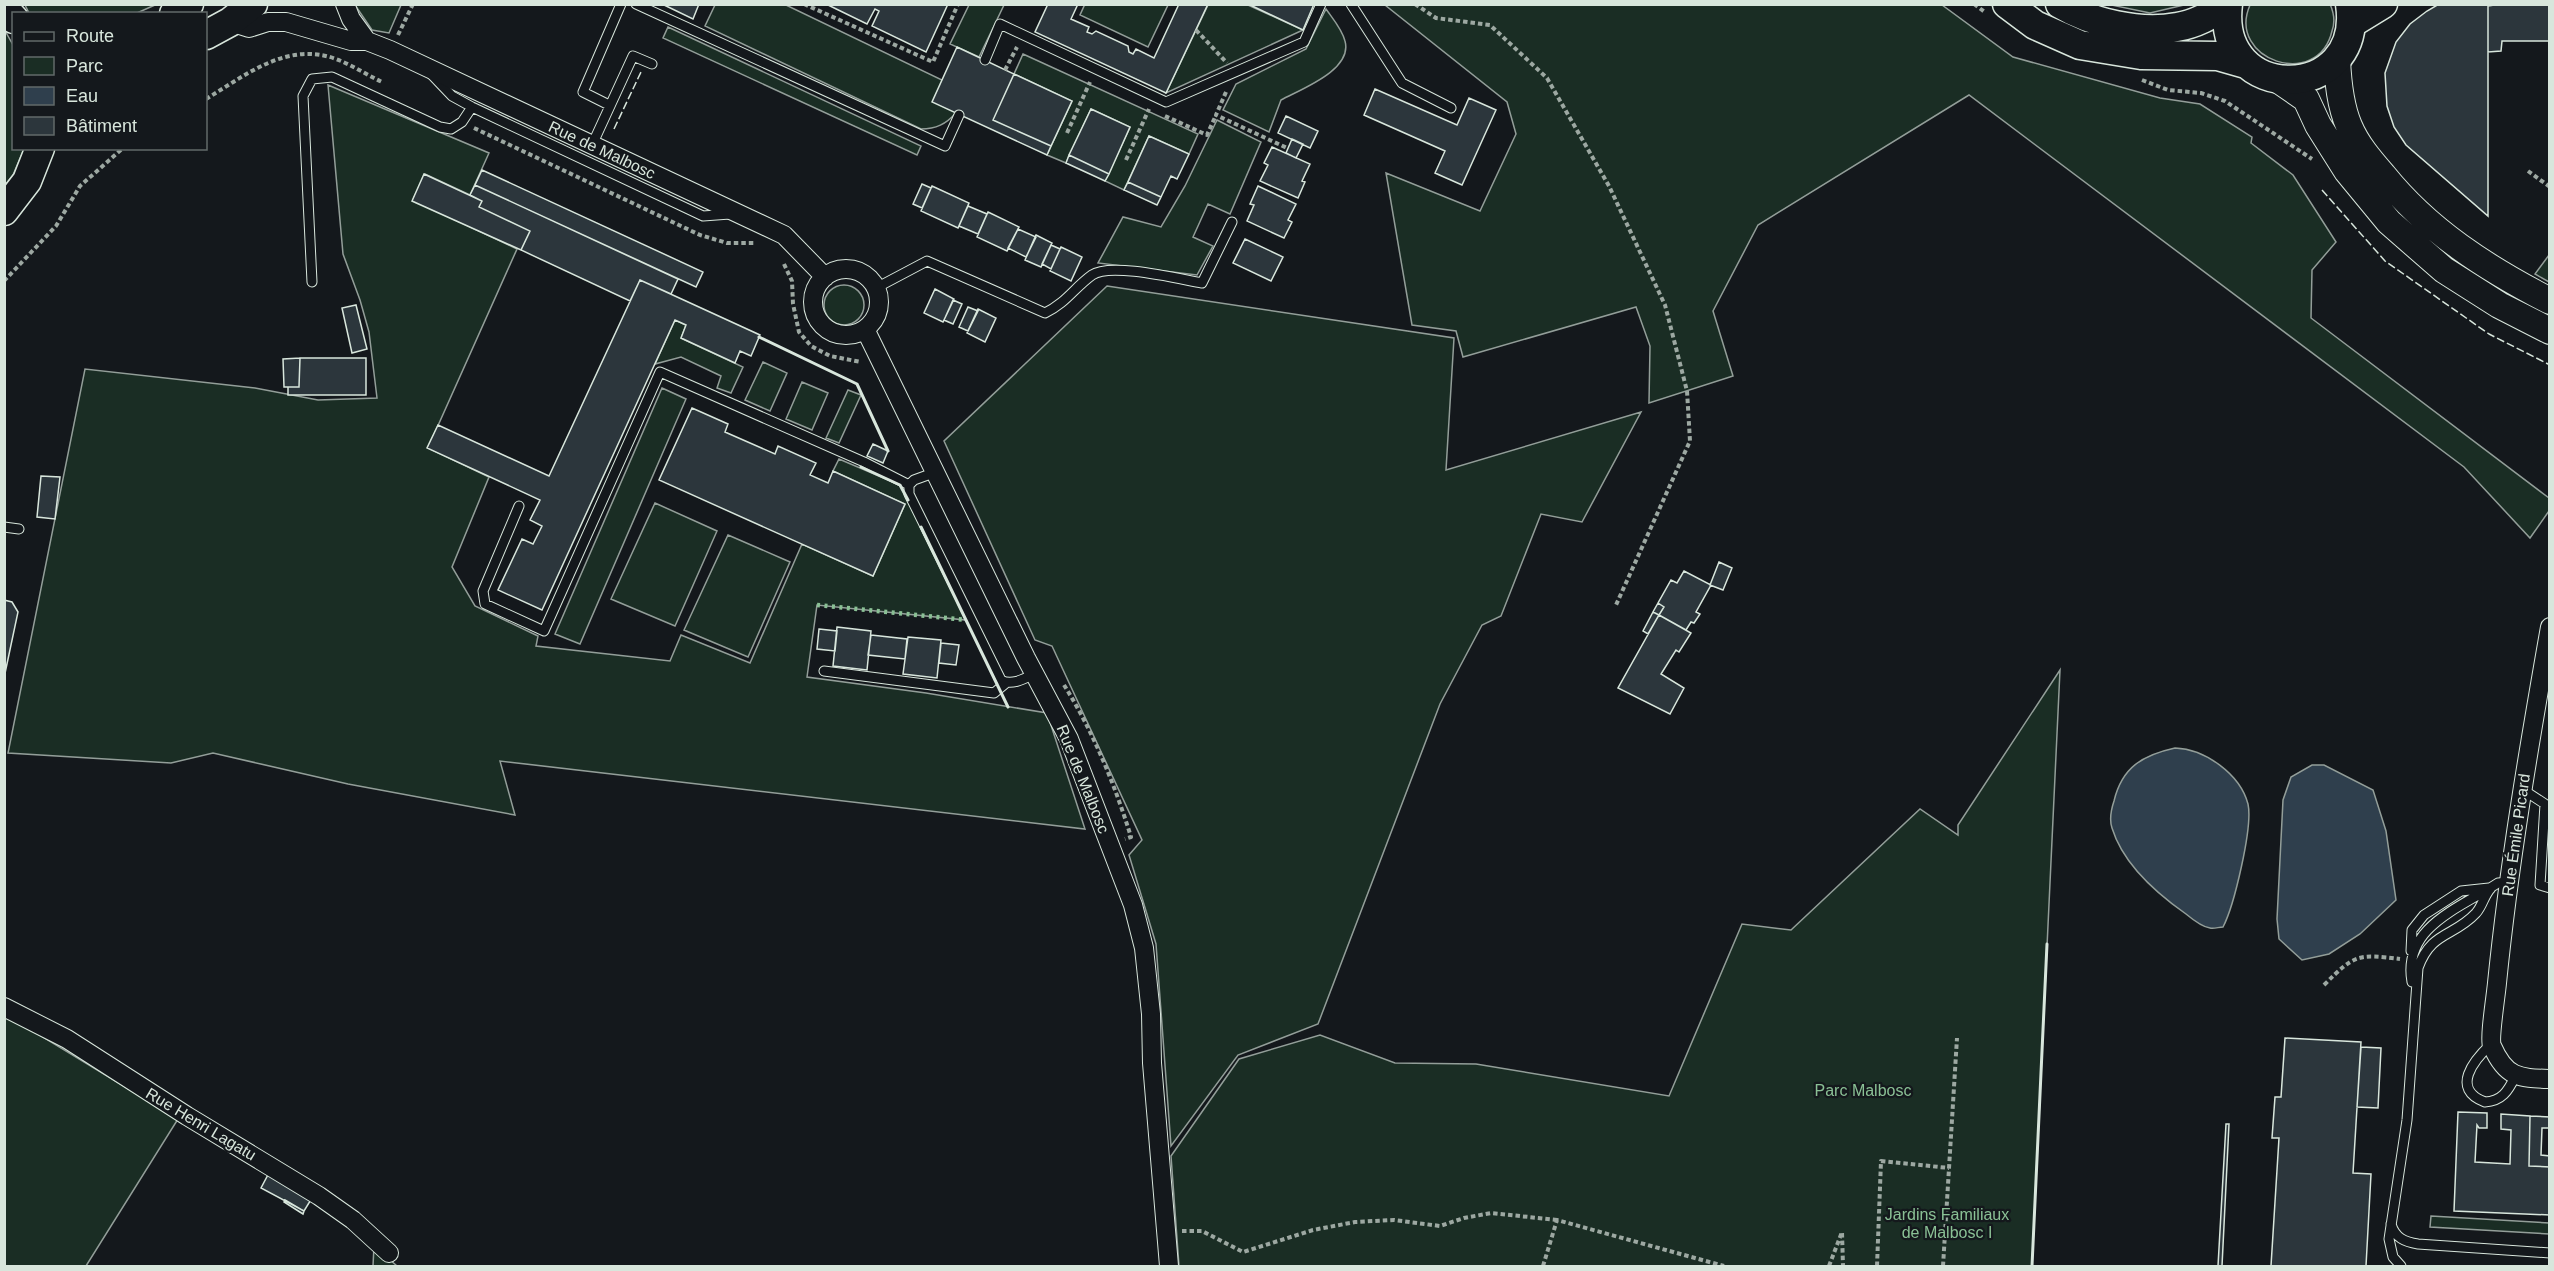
<svg xmlns="http://www.w3.org/2000/svg" width="2554" height="1271" font-family="Arial,sans-serif">
<style>
.green{fill:#1a2d24;stroke:#939e99;stroke-width:1.5}
.water{fill:#2f3f4d;stroke:#939e99;stroke-width:1.5}
.building{fill:#2c363c;stroke:#d8e6dc;stroke-width:1.5}
.lines{fill:none;stroke-linecap:round;stroke-linejoin:round}
.lane-casing{stroke:#d8e6dc;stroke-width:11}
.street-casing{stroke:#d8e6dc;stroke-width:20}
.secondary-casing{stroke:#d8e6dc;stroke-width:28}
.primary-casing{stroke:#d8e6dc;stroke-width:31}
.path{stroke:#9da8a2;stroke-width:4;stroke-dasharray:4.5 3;stroke-linecap:butt}
.lane{stroke:#14181c;stroke-width:9}
.street{stroke:#14181c;stroke-width:18}
.secondary{stroke:#14181c;stroke-width:26}
.primary{stroke:#14181c;stroke-width:28}
.hedge{stroke:#8ac095;stroke-width:4.5;stroke-dasharray:3 4.5;stroke-linecap:butt}
.fence{stroke:#d8e6dc;stroke-width:1.5;stroke-dasharray:8 3;stroke-linecap:butt}
.wall{stroke:#d8e6dc;stroke-width:3}
.labels{text-anchor:middle;dominant-baseline:central;stroke-width:4.5;stroke-linejoin:round;paint-order:stroke}
.street-label{font-size:16px;fill:#d8e6dc;stroke:#14181c}
.park-label{font-size:16px;fill:#8ac095;stroke:#14181c}
</style>
<rect width="100%" height="100%" fill="#14181c"/>
<path class="green" d="M1085,4H1168V5L1148,47L1080,15Z
M2330,4C2334,13 2335,23 2332,31C2318,91 2226,60 2250,5Z
M25,5H155L137,13H29Z
M355,5H401L389,33L372,30Z
M715,5H786L942,80L956,113C946,124 936,129 921,129L705,26Z
M969,5H1004L979,57L950,44Z
M1208,5H1248L1303,30L1166,93Z
M1385,5H1942L2013,57L2160,98L2200,104L2252,137L2251,143L2293,175L2336,242L2312,270L2311,318L2549,498V511L2530,538L2464,467L1969,95L1758,225L1713,311L1733,376L1649,403L1650,346L1636,307L1463,357L1456,331L1412,325L1386,173L1480,211L1516,134L1507,102Z
M2111,5V4L2184,5L2150,13Z
M1326,9C1333,19 1342,29 1345,41C1353,70 1301,89 1281,100L1269,132L1223,110L1236,84L1306,49Z
M668,27L921,146L917,155L663,38Z
M4,29L13,45L14,148L24,149L13,175L5,185Z
M1023,54L1198,134L1189,154L1149,136L1124,190L1105,181L1130,127L1091,109L1066,163L1047,155L1072,101L1014,74Z
M328,85L489,153L470,195L425,174L413,200L517,249L428,448L489,477L452,567L475,606L538,636L536,646L670,661L681,635L750,663L802,544L873,576L905,504L833,471L839,459L900,485L966,620L817,605L807,677L926,693L1047,713L1085,829L500,761L515,815L348,784L213,753L171,763L8,753L85,369L255,388L318,400L377,398L369,332L360,300L343,254Z
M1217,120L1261,142L1230,214L1208,204L1193,237L1213,246L1197,275L1098,263L1123,217L1161,227L1185,186Z
M2549,255V282L2535,274Z
M824 305a20 20 0 1 1 40 0a20 20 0 1 1-40 0Z
M1107,286L1454,338L1446,470L1641,412L1582,522L1541,514L1501,616L1482,625L1440,704L1318,1024L1238,1055L1171,1146L1156,944L1129,855L1142,840L1052,646L1035,640L944,441Z
M675,320L686,325L681,338L743,367L731,393L717,388L721,376L681,357L655,364Z
M763,362L787,373L770,411L745,400Z
M802,382L828,393L812,430L786,419Z
M662,388L686,399L580,644L555,634Z
M848,390L861,395L839,443L826,438Z
M655,503L717,531L675,626L611,599Z
M728,535L790,562L748,657L684,630Z
M2060,670L2032,1266H1179L1171,1156L1239,1059L1320,1035L1395,1063L1476,1064L1669,1096L1742,924L1791,930L1920,809L1958,835V825Z
M5,1014L178,1119L86,1266H5Z
M2431,1216L2549,1223V1234L2430,1227Z
M374,1246L397,1266H373Z"/>
<path class="water" d="M2175,748C2205,749 2240,774 2248,804C2253,827 2234,906 2223,927C2219,927 2214,929 2210,928C2202,927 2192,919 2186,914C2156,893 2123,864 2112,828C2109,819 2111,810 2114,801C2122,767 2143,755 2175,748Z
M2312,765H2324L2373,790L2386,831L2396,900L2360,934L2329,954L2302,960L2279,939L2277,919L2283,800L2291,777Z"/>
<path class="building" d="M662,4H699L693,19Z
M826,4H948L926,52L872,26L879,11L875,9L867,24Z
M826,4H948L926,52L872,26L879,11L875,9L867,24Z
M1048,4H1078L1071,19L1089,27L1087,32L1092,34L1096,31L1128,46L1129,52L1133,54L1136,49L1154,58L1179,4H1208L1166,93L1035,32Z
M1248,4H1314L1303,30Z
M2439,4H2488V216L2406,145L2394,127L2387,106L2385,73L2396,42L2410,24L2427,11Z
M2501,4H2550V41H2502L2501,51L2488,52V6Z
M957,47L1014,74L993,120L1051,146L1047,155L932,102Z
M1014,74L1072,101L1051,146L993,120Z
M1375,89L1457,125L1469,98L1496,110L1462,185L1435,173L1445,151L1364,115Z
M1091,109L1130,127L1109,174L1069,155Z
M1286,116L1318,131L1310,148L1278,133Z
M1149,136L1189,154L1177,179L1171,176L1161,197L1128,182Z
M1292,139L1303,144L1296,158L1286,153Z
M1272,147L1310,164L1302,181L1305,182L1298,198L1260,181L1268,165L1264,163Z
M1069,155L1109,174L1105,181L1066,163Z
M482,170L703,272L696,287L475,185Z
M424,174L482,201L479,207L530,231L521,250L412,201Z
M1128,182L1161,197L1157,205L1124,190Z
M922,184L931,188L922,208L913,204Z
M475,185L678,279L671,294L640,280L630,301L521,250L530,231L479,207L482,201L470,195Z
M932,186L969,203L958,228L921,211Z
M1258,186L1296,204L1288,220L1292,222L1284,238L1247,221L1254,205L1250,204Z
M968,206L987,214L978,234L959,226Z
M988,212L1019,227L1007,251L977,237Z
M1018,229L1036,237L1026,257L1008,248Z
M1036,235L1052,243L1041,267L1025,260Z
M1245,239L1283,257L1271,281L1233,263Z
M1051,245L1060,249L1051,269L1042,264Z
M1061,247L1082,257L1071,281L1050,271Z
M640,280L760,335L751,356L740,351L735,363L681,338L686,325L675,320L542,610L498,590L522,539L533,544L542,526L530,520L540,500L427,448L438,425L549,476Z
M935,289L954,299L943,322L924,313Z
M953,300L962,304L953,324L944,320Z
M356,305L367,349L352,353L342,308Z
M968,307L978,311L968,331L959,327Z
M978,309L996,318L985,342L967,333Z
M300,358L299,387H284L283,359Z
M300,358H366V395H288V387H299Z
M692,408L728,424L725,432L775,454L778,446L816,463L810,475L828,483L833,471L905,504L873,576L659,480Z
M873,444L888,451L883,463L867,456Z
M41,476L60,477L55,519L37,517Z
M1719,562L1732,568L1723,590L1710,585Z
M1684,571L1711,585L1696,612L1700,614L1694,623L1691,622L1686,630L1659,615L1664,607L1658,603L1671,580L1677,583Z
M4,600L12,602L18,612L4,678Z
M1658,603L1664,607L1659,615L1653,612Z
M1653,612L1659,615L1648,634L1643,631Z
M1659,615L1691,633L1679,652L1676,650L1661,674L1684,688L1670,714L1618,688Z
M837,627L871,631L867,670L833,666Z
M819,629L837,631L835,651L817,649Z
M871,635L907,639L905,659L868,655Z
M908,637L941,640L937,678L903,674Z
M941,643L959,645L956,665L939,663Z
M2285,1038L2361,1042L2353,1173L2371,1174L2366,1266H2271L2279,1138H2272L2275,1097H2281Z
M2361,1047L2381,1048L2378,1108L2357,1107Z
M2458,1112L2487,1113V1128H2479L2477,1125L2475,1162L2510,1164L2511,1130L2501,1129V1114L2530,1116L2529,1166L2550,1167V1215L2454,1211Z
M2530,1116L2550,1117V1128H2542L2541,1155L2550,1156V1167L2529,1166Z
M2226,1124H2229L2222,1266H2218Z
M270,1171L312,1198L304,1211L261,1188Z
M285,1200L304,1211L303,1214L284,1202Z"/>
<g class="lines">
<defs>
<path id="lane" d="M636,4L945,146L959,115
M1351,4L1402,83L1451,108
M985,60L1000,24L1166,102L1304,42L1321,4
M432,75L452,96L472,107L703,216L730,214
M609,105L583,92L621,4
M592,145L633,56L652,64
M312,282L303,96L312,79L332,77L440,127L451,129L462,122L472,107
M876,288L927,261L1045,313C1066,303 1074,288 1092,275C1110,262 1179,279 1202,283L1232,222
M936,472L914,480L909,485V494L1001,680C1011,686 1024,679 1034,674
M519,506L483,591L485,604L544,631L660,372L864,462L909,485
M4,527L19,529
M824,671L994,693L1006,683
M2522,789L2545,804L2540,885L2550,888
M2411,951L2412,930L2424,915L2461,891L2489,888
M2412,982C2402,927 2460,908 2498,883L2510,882
M2491,1044C2474,1060 2450,1089 2485,1102C2502,1101 2508,1091 2515,1077
M2391,1224C2395,1238 2405,1242 2418,1244L2550,1253
M2401,1266L2393,1257L2389,1239L2407,1120L2418,968C2431,931 2454,937 2476,913C2483,905 2484,895 2491,888"/>
<path id="street" d="M345,4L351,19L367,41
M230,22L249,28L268,22H286L351,41H367L390,50L784,235L825,277
M813 302a33 33 0 1 1 66 0a33 33 0 1 1-66 0Z
M865,329L1026,658L1069,739L1133,905L1144,948L1151,1014L1152,1063L1169,1266
M2550,627C2529,746 2509,864 2497,983C2496,995 2489,1038 2492,1046C2506,1078 2519,1078 2550,1079
M4,1007L67,1039L187,1116L319,1196L353,1220L389,1253"/>
<path id="secondary" d="M2337,59C2338,82 2340,105 2349,126C2357,145 2370,160 2383,175C2428,231 2486,268 2550,301
M2280,81L2306,99L2318,125L2347,171L2389,222L2444,270L2499,305L2550,331"/>
<path id="primary" d="M2007,4L2035,25L2080,45L2141,55L2218,56L2246,64
M2060,4C2092,23 2139,34 2177,27C2196,24 2211,15 2227,5
M2228,4C2215,106 2365,104 2350,4
M4,8L14,19
M174,14L189,4
M2352,23L2383,4
M206,35L230,22L253,4
M4,211L27,181L40,148"/>
</defs>
<use href="#lane" class="lane-casing"/>
<use href="#street" class="street-casing"/>
<use href="#secondary" class="secondary-casing"/>
<use href="#primary" class="primary-casing"/>
<path class="path" d="M804,4L933,62L958,4
M1415,4L1436,18L1490,25L1547,78L1609,186L1665,305L1687,391L1690,441L1616,605
M1974,4L1986,13
M1196,30L1227,63
M398,35L413,4
M1005,70L1017,47
M2142,80L2168,90L2201,93L2225,101L2312,159
M1226,92L1216,115L1287,148
M206,99C246,75 287,41 336,59C352,65 367,75 382,82
M1165,116L1207,135L1216,115
M474,128L700,235L727,243H754
M1067,133L1090,82
M1126,160L1149,109
M2528,171L2550,187
M784,264L792,281L793,304L799,332L811,346L830,356L861,362
M4,281L56,226L80,186L123,148
M1064,685C1093,731 1115,785 1131,837L1125,839
M2324,985C2355,954 2358,954 2400,959
M1182,1231H1202L1243,1252L1313,1230L1355,1222L1394,1220L1440,1226L1464,1218L1491,1213L1557,1220
M1543,1266L1557,1220L1724,1266
M1829,1266L1842,1232L1843,1266
M1877,1266L1881,1161L1949,1168
M1943,1266L1957,1038"/>
<use href="#lane" class="lane"/>
<use href="#street" class="street"/>
<use href="#secondary" class="secondary"/>
<use href="#primary" class="primary"/>
<path class="hedge" d="M817,605L966,620"/>
<path class="fence" d="M614,129L641,72
M2322,190L2385,261L2489,334L2550,365"/>
<path class="wall" d="M759,337L857,384L888,451
M861,467L900,485L908,500
M921,527L1008,707
M2032,1266L2047,944"/>
</g>
<g class="labels">
<g class="street-label">
<text transform="translate(602 150) rotate(25)">Rue de Malbosc</text>
<text transform="translate(1083 779) rotate(68)">Rue de Malbosc</text>
<text transform="translate(2516 835) rotate(-82)">Rue Émile Picard</text>
<text transform="translate(201 1124) rotate(31)">Rue Henri Lagatu</text>
</g>
<g class="park-label">
<text x="1863" y="1090">Parc Malbosc</text>
<text x="1947" y="1214">Jardins Familiaux<tspan x="1947" dy="18">de Malbosc I</tspan></text>
</g>
</g>
<rect width="2554" height="1271" fill="none" stroke="#d8e6dc" stroke-width="12"/>
<rect x="12" y="12" width="195" height="138" fill="#14181c" stroke="#626a69" stroke-width="1.5"/>
<rect x="24" y="32" width="30" height="9" fill="#14181c" stroke="#626a69" stroke-width="1.5"/>
<text x="66" y="42" font-size="18" fill="#d8e6dc">Route</text>
<rect x="24" y="57" width="30" height="18" fill="#1a2d24" stroke="#626a69" stroke-width="1.5"/>
<text x="66" y="72" font-size="18" fill="#d8e6dc">Parc</text>
<rect x="24" y="87" width="30" height="18" fill="#2f3f4d" stroke="#626a69" stroke-width="1.5"/>
<text x="66" y="102" font-size="18" fill="#d8e6dc">Eau</text>
<rect x="24" y="117" width="30" height="18" fill="#2c363c" stroke="#626a69" stroke-width="1.5"/>
<text x="66" y="132" font-size="18" fill="#d8e6dc">Bâtiment</text>
</svg>
